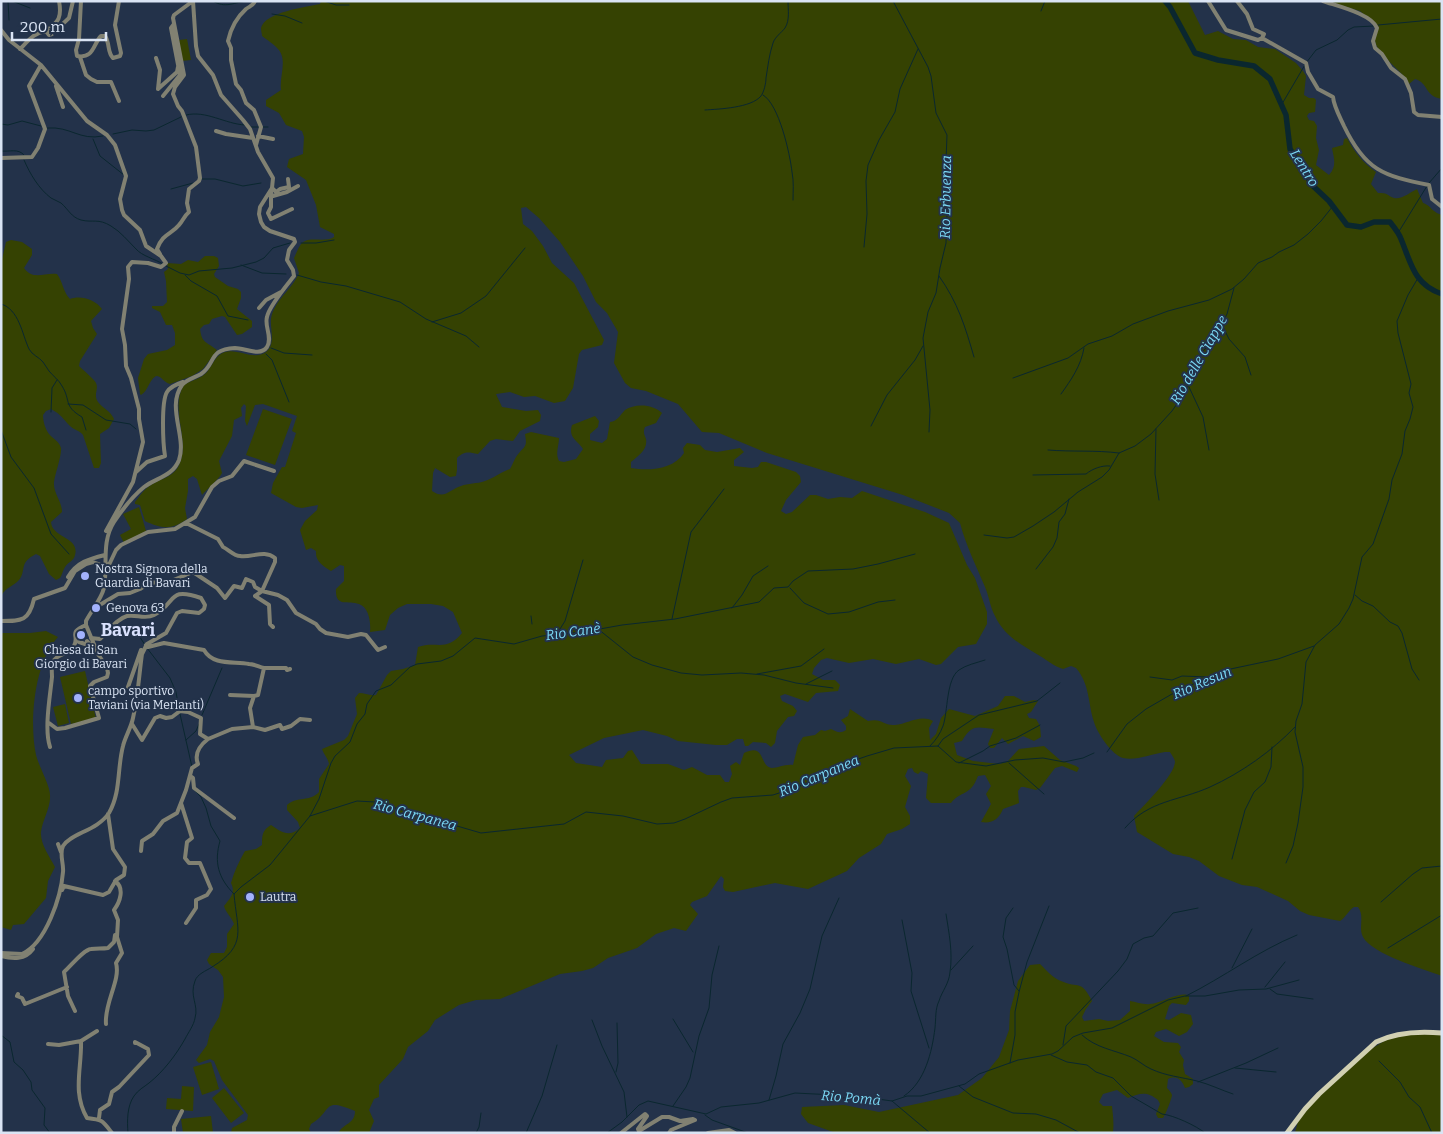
<svg xmlns="http://www.w3.org/2000/svg" width="1443" height="1134" font-family="Bitter,serif">
<style>
.green{fill:#354202}
.lines{fill:none;stroke-linecap:round;stroke-linejoin:round}
.stream{stroke:#0a272f;stroke-width:1}
.river{stroke:#0a272f;stroke-width:5.5}
.minor{stroke:#818172;stroke-width:4}
.major{stroke:#d1d0b2;stroke-width:5}
.poi-dot{fill:#a3b2fd;stroke:#23324a;stroke-width:2}
.labels{text-anchor:middle;dominant-baseline:central;stroke-width:4;stroke-linejoin:round;paint-order:stroke}
.poi-label{font-size:12px;fill:#dae4f4;stroke:#23324a;text-anchor:start}
.water-label{font-size:14px;font-style:italic;fill:#7bd9f5;stroke:#23324a}
.district-label{font-size:18px;font-weight:bold;fill:#dae2fe;stroke:#23324a}
</style>
<rect width="100%" height="100%" fill="#23324a"/>
<path class="green" d="M321,1H1188L1205,35L1218,31L1233,39L1246,40L1258,47L1275,49L1296,63L1303,71L1306,76L1304,95L1309,98H1314L1316,100L1315,112L1309,113L1307,116L1309,120L1314,121L1317,126L1316,138L1319,150L1316,165L1329,175C1337,166 1334,159 1332,148L1343,145L1344,139L1347,138C1355,153 1363,163 1376,172L1371,184L1378,193C1389,193 1386,195 1394,198C1401,200 1411,192 1417,189L1423,203C1432,206 1430,211 1442,215V976C1423,969 1372,954 1363,937C1358,928 1365,916 1358,907H1354C1348,911 1346,917 1340,921L1309,915L1300,911L1288,901L1257,887L1242,885L1219,876L1199,861L1189,857L1173,854L1137,832L1134,816C1144,805 1174,776 1175,762C1175,759 1171,754 1170,752H1165C1152,754 1135,761 1123,758C1112,755 1097,733 1094,722C1088,704 1090,684 1076,668L1071,666L1063,669C1054,666 1048,661 1040,656C1022,645 1004,636 995,616C990,607 989,596 985,587C976,565 966,546 960,523L949,513L903,495L767,453L719,433L702,432L678,404L646,391L631,388L625,383L614,363L618,332L607,313L596,302L583,276L560,242L539,218L526,207L521,208L523,224L532,231L543,246L552,263L574,283L604,340L602,345L582,350L579,354L573,388L565,401L554,403L535,396L524,397L510,392L496,394L502,407L526,411L538,410L541,415L540,421L520,431L513,441L496,439L490,441L478,454C468,452 464,451 457,458V470L456,476L450,477L435,468L433,473L432,491C445,500 450,489 461,486C468,483 477,484 485,481C494,478 501,472 510,469C513,464 515,457 519,453C526,445 527,446 525,434L531,432L559,438C559,446 555,453 559,461L564,462L576,459L583,449C577,440 568,438 572,425L595,416L599,421L598,427L590,434V440L602,443L607,439L610,422C618,421 620,415 625,410C635,403 653,404 662,413L656,423L645,427C643,432 644,434 646,439C648,450 638,456 631,462V468C648,471 673,470 684,453L683,448L687,443L700,445L705,450L717,452L740,448L744,452L734,460V466L752,468L758,467L761,462H766L796,472L800,476L801,482L786,500L781,511L786,514L792,512L810,495H816L828,499L840,497L852,498L862,491L925,512L949,523L967,565L975,578L987,612V624L976,644L958,647L941,664L936,665L919,659L896,664L873,659L849,663L827,658L821,660L814,668L812,674L823,680H835L840,685L838,691L816,693L808,702L785,694L780,696L782,701L793,706L797,711L794,716L788,717L777,731L775,743L771,747L766,743L753,742L748,746H745L743,739H737L727,745H716L678,741L667,736L643,730L604,738L569,755L576,763L602,767L606,760L623,758L628,751L632,750L641,764H668L684,770L692,767L707,775H720L725,782H729L732,774L730,766L736,762L740,765L744,753C766,742 759,767 772,768C778,768 785,764 793,765L798,745L803,737L815,735L821,730L825,731L831,729C837,732 840,734 846,730V726L841,720L848,716L850,709L868,721C883,718 883,726 895,725C908,724 920,714 933,721L929,728L930,740L936,734L941,718L949,709L975,716L998,706L1005,696H1014L1025,702L1034,700L1038,701L1031,712L1027,714L1029,718L1036,719L1040,726L1041,737L1034,741L1023,736L1008,744L1002,738L994,748H990L988,744L994,729C976,727 972,724 962,741L954,743L957,755L973,761L999,764L1007,762L1019,749L1044,746L1060,760L1076,766L1079,768L1077,772L1062,766L1055,768L1040,788L1036,790L1024,787H1021L1018,791L1019,803L1003,809C999,819 992,824 981,822L991,804L986,794L991,786L985,775L978,776C970,797 961,790 951,803H931L926,798L928,774L921,771L918,774L914,772L912,768L908,769L905,776L911,786L905,807L910,816V824L902,829L887,834L881,844L859,858L847,871L808,889L775,883L733,892L725,891L723,887L724,879L721,876L707,896L692,902L690,905L698,914L686,931L674,928L656,934L637,948L608,958L593,968L582,971L560,974L500,999L476,1000L459,1005L435,1020L428,1031L408,1047L403,1059L379,1085V1097L374,1099L369,1110L374,1121L369,1133H338C344,1123 355,1124 355,1111C321,1097 334,1110 311,1124L309,1129L311,1133H231L232,1128L247,1120L248,1115L222,1080L214,1061L210,1059L199,1063L196,1060L207,1045L210,1032L219,1017L224,997L223,977L218,970L209,964L207,960L211,953H224L227,947V934L234,924C231,916 226,913 224,906C230,898 236,893 231,883C234,872 239,861 245,851L256,849L262,845C262,836 262,830 271,825C281,832 289,838 300,828L298,822L287,810V805C297,796 310,802 319,792V779L329,764C328,758 324,755 322,749L344,740L348,736L357,714L355,698L359,693C365,693 369,696 376,695L387,675L391,671L403,669L415,665L418,647C436,640 446,653 462,633L453,612L443,606L431,604H407L398,608L390,615L385,630L370,632C371,623 369,607 359,604C348,600 335,608 336,589L344,581V566L340,565L331,571C323,566 315,561 316,551L311,548L306,550L300,530L305,521L317,510L318,505L302,508L296,507L271,493L273,483L282,467H285L296,433L292,431L297,416L263,404L255,405L247,426L245,421L246,406L244,404L241,408L242,416L234,420L232,436L219,461L222,473C219,479 208,488 202,495L197,479L193,476L188,479V491L185,508L187,519C172,530 162,529 145,521L140,505L135,504V502C140,496 144,489 151,485C160,479 174,477 179,465C191,440 169,409 184,385C192,380 201,379 207,372C213,365 215,355 225,352C238,348 254,361 266,352C276,344 270,329 271,319C274,300 292,290 299,273L294,258C296,254 299,246 302,243C310,236 325,243 334,237V234L320,227L316,205L306,180L287,167L289,159L303,154L304,137L302,131L286,125L279,113L266,106V100L281,90C279,77 288,60 278,49C274,44 267,40 262,36C262,34 261,31 261,28C265,12 306,7 320,4Z
M1327,1H1442V99C1424,96 1429,83 1415,79L1409,84C1403,70 1374,53 1375,39C1375,35 1377,31 1378,27L1360,11Z
M187,39L191,60L182,61L179,40Z
M11,240L22,242L32,249V255L24,268C33,281 45,272 57,274C63,282 63,292 70,299C80,295 95,299 102,309L91,321L93,328L97,334L80,361L79,366C83,370 94,379 96,383C99,389 93,395 98,402C103,409 110,410 114,419L109,428L100,434L101,463L99,468H94L83,435C79,430 74,430 70,426C62,418 62,415 51,409L46,411L43,415C43,421 45,429 49,434C53,439 59,441 61,448C62,455 55,474 54,482C53,493 62,501 62,512L51,522C52,538 80,537 75,555C74,561 68,562 65,567C63,570 62,575 60,578L56,580L49,574L40,556L36,554C18,563 27,570 19,580C14,586 6,587 1,596V264L6,242Z
M205,256H214L218,258L219,266L214,274L215,277L228,286L238,289L241,292V298L237,309L252,321V327L242,334L237,335L225,317L222,316L212,319L209,324L204,325L200,329C202,344 206,341 217,350L203,369L192,376L170,384C164,383 162,376 156,376C148,381 149,390 141,395L140,394L138,378L144,359L148,354L167,350L175,345V333L172,325H166L160,312L152,308V306H163L167,302L166,281L164,272L168,269L167,263L181,264L188,260L198,262Z
M263,409L292,419L275,465L246,455Z
M139,507L146,531L124,543L120,535L131,529L123,514Z
M46,631L58,637C34,663 29,722 36,755C39,767 50,785 50,795C51,807 42,821 41,832C40,844 50,857 55,867L48,881L46,898L24,924L13,925L11,930L1,927V633H30Z
M85,671L96,719L71,724L60,677Z
M65,704L69,723L58,726L53,707Z
M1040,964C1046,970 1053,978 1061,981C1079,989 1081,979 1092,1001L1086,1009L1082,1017L1084,1021L1099,1019L1108,1021L1120,1020L1130,1011V1001C1136,1002 1144,1005 1150,1004C1162,1003 1181,990 1189,996V1001L1186,1005L1172,1003L1169,1006L1165,1019L1169,1020L1181,1013L1191,1015L1193,1024L1187,1032L1179,1036L1166,1029L1156,1032L1154,1036L1164,1042L1178,1043L1181,1047L1179,1052L1184,1060L1183,1065L1185,1074L1193,1079V1084L1189,1087L1185,1088C1182,1080 1177,1075 1168,1079L1167,1088C1169,1090 1171,1092 1172,1095C1172,1098 1165,1116 1163,1118H1158L1156,1114L1160,1104L1158,1100C1147,1091 1140,1093 1128,1098L1117,1090L1103,1094L1099,1102L1103,1106H1112C1113,1116 1114,1122 1113,1133H836L808,1123L801,1114L802,1107L844,1105L879,1112L958,1095L982,1078L999,1057L1009,1030L1010,1011L1018,981L1030,965Z
M1414,1033L1442,1034V1133H1295L1298,1121L1308,1107L1371,1049L1386,1040Z
M211,1062L219,1089L202,1095L193,1067Z
M182,1086L194,1087L193,1111L166,1109L167,1098L181,1099Z
M224,1088L244,1113L231,1123L212,1098Z
M211,1116L213,1133H183L181,1119Z"/>
<g class="lines">
<path class="stream" d="M8,1L9,20
M12,1L30,8
M213,1C225,9 235,2 247,1
M324,1L336,5H349
M893,1L928,67L931,76L936,113L947,135L946,161L948,181L946,243L940,268L936,293L928,312L923,338L930,410L929,432
M1041,11L1045,1
M272,14L285,16L302,23
M1378,25L1442,19
M763,95C779,104 790,154 792,172C794,182 793,191 793,200
M1282,104L1306,63L1316,50L1337,40L1348,30L1354,27L1374,26
M705,110C719,109 751,108 761,96C764,92 766,83 766,78C768,66 769,55 773,43C775,37 781,33 785,28C790,20 788,10 788,1
M186,115C206,110 225,124 245,125
M1,124L8,125L22,121L41,126
M251,127H268
M47,128C71,126 79,141 103,136
M113,134L132,130L146,131L154,130L181,117
M93,139L100,156L124,175
M1,151C10,152 18,148 24,155
M24,160C30,174 39,189 51,198C54,200 58,201 61,203C69,210 71,217 81,220C93,223 98,218 111,226C121,232 128,241 136,249C142,256 155,259 163,264
M202,179H215L243,186L261,183
M1429,183L1442,168
M171,189L193,183
M1398,233L1427,186
M301,243H316L334,240
M864,247L867,214L866,181L868,165L879,140L895,112L900,89L918,49
M241,265L262,273L286,274
M166,266L180,273L189,275L199,271L232,268L256,262L264,258L273,248L290,243
M185,275L191,281L217,296L228,316L248,320
M297,275L321,282L346,286L400,302L426,319L466,336L479,347
M939,276C958,303 965,326 974,357
M1,304C19,309 22,334 29,349C32,355 39,357 43,362C45,365 47,368 49,371C53,376 59,380 62,386C71,400 63,406 82,417L86,430
M432,322L461,313L486,296L525,248
M1222,325L1229,339L1245,357L1251,375
M271,348L284,353L312,355
M266,354L272,360L289,402
M1013,378L1068,358L1088,344L1112,336L1133,324L1168,311L1209,300L1232,289L1244,279L1258,263L1272,257L1279,252L1294,245L1308,234L1321,221L1333,206
M1189,387L1203,417L1209,450
M1061,394C1071,380 1081,366 1084,348
M68,404L83,405L106,420L130,424L136,429
M51,412L52,388L57,380
M871,426L887,395L915,360L923,346
M1156,429L1155,474L1159,500
M1,430L11,457L34,488L51,534L69,554
M1048,450C1072,452 1096,450 1119,453
M1033,475L1086,474C1092,469 1102,465 1110,466
M984,535L1007,538L1014,537L1033,526L1054,512L1078,492L1102,477L1109,470L1119,453L1135,446L1151,434L1172,411L1183,395L1195,374L1201,354L1218,332L1227,314L1234,288
M1036,569L1053,547L1057,538L1059,522L1065,514L1069,499
M790,588L804,603L828,614L849,612L878,602L895,600
M1355,595L1362,601L1373,606L1390,622L1398,626L1402,633L1412,669L1419,680
M732,608L742,595L753,576L768,566
M531,616L532,624
M672,619L691,532L724,489
M598,629L633,657L652,665L681,673L702,675L741,673L764,675L796,683L833,688
M136,631L145,645
M553,634L560,629L565,621L583,560
M147,648L170,678L176,692L179,709
M757,674L801,666L824,649
M1150,677L1172,680L1182,676L1208,677
M806,684L832,671
M180,714L192,767
M202,715L222,668
M186,740L196,731L199,724
M930,746C936,740 940,734 943,726C948,712 946,679 959,670C966,665 976,663 985,660
M938,746L943,739L979,715L1037,701L1060,683
M1107,752L1127,724L1146,709L1172,694L1221,671L1278,659L1314,646
M959,763L983,751L990,746L1016,738L1040,725
M1009,763L1044,794
M193,789L201,797L206,808L211,826L220,841C214,862 218,878 234,894
M310,816L357,801L375,802L481,833L564,824L586,812L623,816L657,824L674,823L685,819L721,802L732,798L773,795L803,785L833,768L867,756L894,748L938,746L956,762L986,766L1015,760L1043,758L1064,762L1083,758L1094,753
M1125,828C1149,800 1179,801 1210,787C1241,773 1272,751 1295,727
M1232,859L1245,810L1254,792L1265,782L1271,767L1272,747
M1286,863L1293,846L1298,823L1303,787V767L1295,732L1296,721L1302,704L1306,662L1315,645L1339,624L1349,608L1353,599L1362,557L1373,544L1389,499L1392,480L1402,454L1405,431L1410,419L1413,407L1409,393L1411,384L1398,333L1397,321L1408,295L1418,278
M1381,902L1413,874L1422,868L1442,866
M1013,908L1006,918L1003,937L1007,949L1014,985L1019,991
M902,920L912,973L911,991L929,1048
M1388,948L1442,915
M1232,968L1252,929
M951,970L973,946
M1265,987L1285,962
M1270,989L1277,994L1313,999
M1186,996C1224,977 1258,951 1297,935
M673,1019L693,1052
M592,1020L602,1046L624,1092L627,1117
M1,1035L10,1042L14,1062L23,1070L31,1082L32,1090L45,1108L44,1125L50,1133
M1082,1035C1096,1048 1114,1050 1131,1057C1138,1060 1144,1066 1151,1069C1166,1076 1181,1077 1197,1081C1209,1084 1221,1090 1233,1094
M1063,1045L1066,1026L1118,971L1127,959L1133,944L1144,938L1153,936L1173,913L1198,908
M1051,1055L1067,1062L1087,1065L1096,1072L1113,1078L1131,1096L1162,1114C1173,1115 1197,1126 1205,1133
M1379,1061L1400,1082L1409,1097L1420,1107L1432,1133
M1010,1063L1015,1035V1012L1019,992L1027,962L1049,906
M1235,1068L1276,1072
M616,1072L618,1063L617,1023
M1198,1082L1246,1063L1278,1048
M959,1086L973,1097L1013,1113L1036,1114L1056,1120L1080,1133
M904,1096C925,1082 932,1052 935,1028C936,1019 935,1009 939,1001C942,991 949,984 950,972C953,953 949,933 946,914
M769,1100L776,1076L783,1044L800,1013L810,989L822,936L839,898
M892,1101L930,1133
M673,1106L686,1087L690,1078L699,1036L709,1008L712,975L719,946
M705,1115L712,1120L748,1133
M128,1133C127,1121 127,1106 134,1096C138,1090 144,1087 149,1083C163,1072 176,1055 185,1039C188,1033 194,1025 195,1018C199,1005 189,996 195,981C197,974 206,971 212,967C248,945 237,930 234,894L241,887L270,865L310,816L319,799L331,763L335,756L350,742L357,724L365,714L367,704L376,691L391,685L410,667L417,664L441,661L453,656L475,638L514,644L542,636L583,632L622,625L675,619L759,602L774,588L788,587L793,581L808,571L853,569L878,564L915,554
M476,1133L479,1127L481,1113
M526,1133L542,1096L557,1045
M607,1133L622,1122L639,1105L648,1101L706,1114L721,1107L759,1103L795,1093L835,1095L843,1098L863,1097L892,1101L907,1096H921L965,1084L979,1074L1018,1060L1052,1054L1058,1051L1073,1037L1083,1033L1112,1028L1168,1000L1185,996H1205L1239,990L1266,989L1299,980"/>
<path class="river" d="M1165,1L1170,7L1195,53L1218,60L1254,66L1270,79L1286,115L1290,149L1313,186L1329,201L1347,225L1361,227L1374,222H1390C1394,227 1399,233 1401,239C1411,263 1414,285 1442,294"/>
<path class="minor" d="M59,1C62,17 59,22 46,31L49,35L52,34L69,18L73,1
M81,1L79,39L76,50L77,56C94,59 93,44 101,36H105C110,43 107,52 113,58L120,56L121,53L115,25L119,1
M255,1C253,6 250,6 246,9C236,18 231,27 228,41L231,48V60L236,84L241,90L246,103L254,110L261,127L256,145
M1208,1L1226,30L1258,40L1262,38L1306,63L1308,72L1318,89L1333,97C1334,107 1340,117 1344,126C1365,170 1383,176 1429,185L1432,199L1442,207
M1237,1L1247,14L1253,29L1264,34L1262,38
M1323,1C1337,6 1372,14 1377,28L1373,41L1375,48L1382,54L1391,68L1405,79L1411,93L1414,112L1418,115L1442,117
M1,30L9,40L41,65L87,121L107,135L115,145L126,176L120,199L122,210L124,215L140,230L146,246L161,256L166,263L161,267L148,263L132,262L128,267L129,279L122,329L125,345L126,366L131,378L139,409V419L143,442L133,482L106,531
M20,49C28,41 35,32 46,31
M80,57L86,75L91,79L97,82H111L119,101
M156,58L160,70L158,89L177,72L178,67
M56,86L63,107
M163,96L180,75L171,28L174,24
M216,131L226,134L253,138
M258,136L273,139
M1,158L32,157L38,148L45,129L29,86L41,65
M272,188L276,192L280,189L289,187L288,179
M271,190V207L268,213L271,219L292,209
M271,194L273,196L287,192L298,186
M160,254L157,249C163,233 171,235 179,225C183,221 184,216 189,212L187,203L189,189L199,181L200,178L196,147L182,111L178,106L173,94L175,87L184,75L173,18L174,15L193,1
M259,308L266,300L281,292
M136,472L147,462L165,456C163,444 161,402 167,392C170,387 177,384 183,382
M186,523L218,539L223,547C228,549 234,556 240,556C252,558 264,549 275,558V562L262,591L255,596L269,605L270,624L273,627
M108,567L116,550L121,545L148,532L175,529L195,517L212,487L219,481L232,476L244,461L274,471
M68,577C77,562 89,559 105,555
M93,609L118,594L130,593L140,589L149,583L171,581L193,572L217,588L225,598L234,586L242,588L246,579L253,582L255,587L262,591L278,595L287,600L296,613L316,624L320,629L326,633L348,637L361,634L366,635L378,650L385,647
M1,621C22,621 29,621 34,599L65,588L75,571L86,564L93,562L101,565L107,564
M87,641L96,651
M79,642L91,646
M146,645L148,647L164,643L204,650C213,666 234,661 249,664C254,664 259,667 264,668
M290,669L287,670L286,668H264L258,695L254,696L250,708L253,727L265,730L280,725L282,729L291,726L300,719L310,720
M128,687L141,650
M230,695L254,696
M49,723L57,729L65,728L99,718L90,686L94,682L107,677L108,673L107,668L98,654L86,625V621C91,611 101,600 104,588C108,566 101,542 114,522C122,510 133,496 144,487C156,478 173,476 179,460C187,437 166,407 182,385C187,379 194,378 201,374C216,364 208,349 235,348C245,348 260,357 267,347C273,338 264,326 267,317C269,306 287,285 294,276L293,270L287,260L289,250L295,242L294,239L270,231L264,227L261,222L259,214L260,207L272,188L273,178L258,152L250,129L243,120L221,95L213,75L198,56L196,46L193,1
M132,724L142,740L155,718L160,716L166,718L172,717L180,711L188,712L201,718L200,734L208,739L232,729L253,727
M50,747C44,729 50,697 52,677C52,673 51,666 53,662C57,653 69,655 74,646C80,635 67,633 86,625
M190,776L193,778L194,788L234,818
M181,803L192,838L187,842L185,858L189,863H200L211,889L207,895L196,900V908L186,923
M58,844L61,852
M141,851L142,841L153,834L163,821L177,813L186,790L192,768L198,764C194,754 199,746 208,739
M62,890L64,886L103,895L109,892L116,880L124,875L125,867L113,849L108,814
M1,953L22,954C46,943 61,897 63,872C64,864 59,854 63,846C71,833 97,831 109,813C121,792 117,769 123,746C125,737 131,728 133,718C138,697 139,675 142,654L147,644L166,633L177,613L182,611L199,613L204,609L205,605L201,598C167,586 177,603 154,615C145,620 136,614 127,616C116,619 108,632 100,639L91,638
M1,956C13,959 25,960 33,949
M18,994L17,996L22,998L25,1004L67,987
M75,1011L68,996L64,972C71,966 83,950 91,949C97,948 102,949 108,948L114,942L115,935
M106,1024C104,1003 121,980 116,963L122,953L117,937L118,920L114,910C120,902 125,888 115,881
M97,1031L81,1041C82,1068 72,1092 87,1118C103,1120 102,1120 112,1133
M48,1044L59,1045L81,1041
M99,1118L100,1110L109,1104L112,1092L119,1087L149,1055L148,1049L135,1042V1043
M174,1133V1127L182,1111
M621,1133L645,1114L647,1116L638,1129L639,1131L662,1117H669L680,1121L693,1119L695,1120L671,1130L669,1133
M708,1133L729,1130L735,1133"/>
<path class="major" d="M1287,1133L1305,1109L1319,1094L1376,1042C1396,1032 1420,1031 1442,1033"/>
</g>
<g class="poi-dot">
<circle cx="85" cy="576" r="5"/>
<circle cx="96" cy="608" r="5"/>
<circle cx="81" cy="635" r="5"/>
<circle cx="78" cy="698" r="5"/>
<circle cx="250" cy="897" r="5"/>
</g>
<g class="labels">
<g class="poi-label">
<text x="95" y="569">Nostra Signora della<tspan x="95" dy="14">Guardia di Bavari</tspan></text>
<text x="106" y="608">Genova 63</text>
<text x="81" y="650" text-anchor="middle">Chiesa di San<tspan x="81" dy="14">Giorgio di Bavari</tspan></text>
<text x="88" y="691">campo sportivo<tspan x="88" dy="14">Taviani (via Merlanti)</tspan></text>
<text x="260" y="897">Lautra</text>
</g>
<g class="water-label">
<text transform="translate(1304 168) rotate(58)">Lentro</text>
<text transform="translate(946 197) rotate(-89)">Rio Erbuenza</text>
<text transform="translate(1199 360) rotate(-60)">Rio delle Ciappe</text>
<text transform="translate(573 632) rotate(-8)">Rio Canè</text>
<text transform="translate(1202 683) rotate(-23)">Rio Resun</text>
<text transform="translate(819 776) rotate(-23)">Rio Carpanea</text>
<text transform="translate(415 815) rotate(15)">Rio Carpanea</text>
<text transform="translate(851 1098) rotate(5)">Rio Pomà</text>
</g>
<g class="district-label">
<text x="128" y="630">Bavari</text>
</g>
</g>
<rect width="1443" height="1134" fill="none" stroke="#dae4f4" stroke-width="5"/>
<path d="M12 32v8h94v-8" fill="none" stroke="#dae4f4" stroke-width="2.5"/>
<text x="20" y="32" font-size="15" fill="#dae4f4" stroke="#23324a" stroke-width="4" paint-order="stroke">200 m</text>
</svg>
